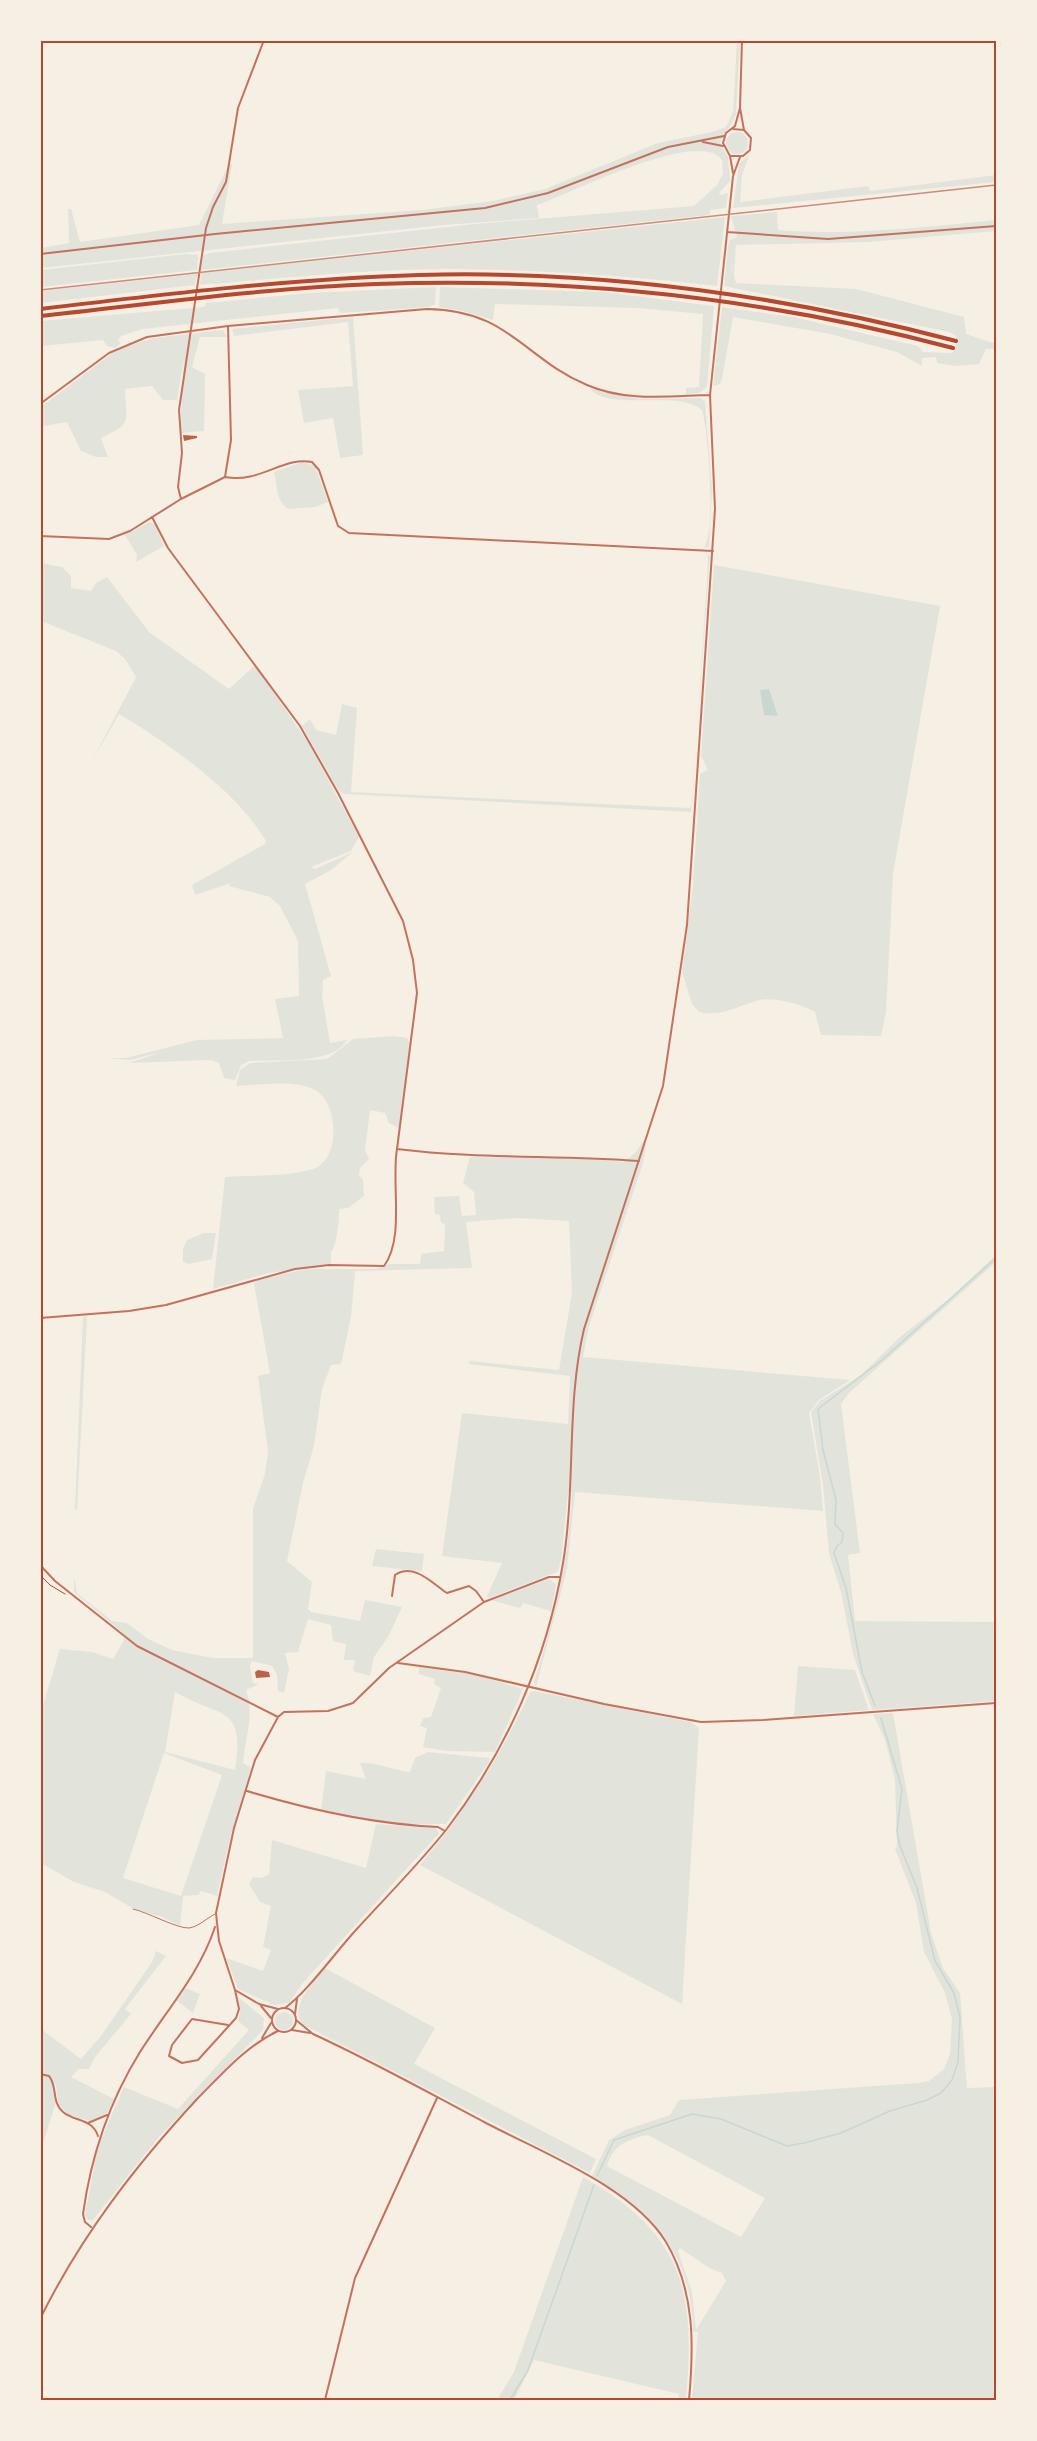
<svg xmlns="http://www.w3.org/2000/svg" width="1037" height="2441" font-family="Rubik,sans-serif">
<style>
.green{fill:#e2e4dc;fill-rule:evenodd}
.water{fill:#c9d6d2}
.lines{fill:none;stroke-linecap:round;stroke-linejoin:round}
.stream{stroke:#c9d6d2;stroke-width:1.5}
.building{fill:#bf614a}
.path{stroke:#b5482f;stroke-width:1}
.service{stroke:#c5725c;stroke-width:1}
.minor{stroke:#c5725c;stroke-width:2}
.tertiary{stroke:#c5725c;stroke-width:2}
.motorway{stroke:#b5482f;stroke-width:4}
.rail{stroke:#cf8b77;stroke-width:1.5}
.neatline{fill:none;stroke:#b5482f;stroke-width:2}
</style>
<rect width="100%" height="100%" fill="#f6efe4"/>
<path class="green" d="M737,41H740L736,115L720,143L728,158L730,181L719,193L721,195L728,193L726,208L711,210L709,215L201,270L203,256L209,253L475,224L694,206L717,185L723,173L722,160C699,127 570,194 537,205L539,218L444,225L41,268V248L69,243L68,209H71L80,242L199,225L229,164H232L222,224L422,210L493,201L545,189L658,143L712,132L726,127L733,112Z
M726 143a11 11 0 1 1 22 0a11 11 0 1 1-22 0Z
M749,155L742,176L740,202L868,186L870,191L996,175V182L733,208L739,164Z
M777,212L778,230C852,236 924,227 996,220V231L868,242L736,245L734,276L736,283L856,289L964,317L966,334L996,344V349H986L979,364L956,366L937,363L936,357L922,358V366L897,352L830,334L733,317L722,379L720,384L713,386L722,307L793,317L918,346L923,352L952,353L956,345V336L949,332L724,286L728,246L730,240L737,237L731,216Z
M725,217L717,286C630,276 542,270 454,269C369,269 284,278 200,285L201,273Z
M186,254L198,255L197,270L41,287V270Z
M197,274L195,285L41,303V291Z
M436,287L435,304L430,307L340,313L338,308L142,329L121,336L118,340L121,343L115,348L107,346L103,340L41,346L40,321L204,307L206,303L309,293Z
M440,287L604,292L714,306L707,387L699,393L686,394V388L699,387L703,314L638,308L495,304L493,320L463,311L439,307Z
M353,317L363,455L340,458L333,418L304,423L298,390L353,386L348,322L234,336L232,329Z
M223,330L227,337H200L192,367L205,374L204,431L180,433L184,359L177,400H163L152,386L125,389C126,423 133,423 101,438L108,457H96L81,451L67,422L44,426L41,442V407L111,354L128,346L154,338Z
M590,389L639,399L700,398L705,401L712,489L709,547L703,548C717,537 708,430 702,410C679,389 610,412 590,389Z
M303,462L315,466L328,502L315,507L289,509C275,501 278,486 274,472Z
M149,522L155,524L164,546L136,562L137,555L125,535Z
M705,552L710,556L691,812L344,794L338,790L302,726L310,719L316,730L336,735L342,704L357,708L351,792L689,808L692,806L707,581L708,556Z
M40,563L62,567L71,576V588L91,591L96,583L107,577L149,632L229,689L255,665L309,744L359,837L351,851L311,867L315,869L353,852L331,870L305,884L331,976L323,980L322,995L330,1043L347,1040C332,1066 276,1059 249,1061L241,1065L235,1080L224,1078L219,1063L211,1060L129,1063L161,1052L130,1060L108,1058H126L197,1040L283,1038L275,999L299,996L298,941L280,906L270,897L229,886L231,883L195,895L192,885L265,844L266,841C236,790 169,744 119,714L91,763L136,677L125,659L116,651L41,621Z
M714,565L940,606L893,874L886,1012L881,1036L821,1035L815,1012C802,1004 774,997 759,1000C738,1006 722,1017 699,1012L692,1004L682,972L693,885L700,774L708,770L701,756Z
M394,1036L407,1038L411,1046L399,1128L389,1123L385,1113L370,1110L365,1151L369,1159L360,1168L359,1176L363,1179L364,1196L348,1208L339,1209C339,1219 337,1246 331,1252V1265L268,1273L213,1289L225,1177C250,1175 289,1177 313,1169C341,1160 339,1103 315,1090C294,1079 260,1085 236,1086L240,1070L250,1063L327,1059L353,1039Z
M643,1141L646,1145L643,1163L589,1326L583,1357L850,1380L819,1400L809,1413L820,1476L823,1511L575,1492L567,1569L536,1687L534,1682C554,1619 569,1559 572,1492H568L561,1561L558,1571L554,1573L489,1598L487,1596L502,1563L442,1556L462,1413L568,1424L570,1376L469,1364V1361L559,1370L572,1293L569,1221L518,1218L466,1222L472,1268L355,1271L351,1317L341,1364L331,1365L322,1389L314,1446L303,1483L287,1561L312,1582L308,1609L311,1612L360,1621L365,1600L402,1607L388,1637L374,1657L370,1676L353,1671L355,1660H344L346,1644L333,1641L331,1625L308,1619L298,1652L285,1653L289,1669L284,1693L278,1691L277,1675L272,1666L252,1661L250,1665L253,1683L259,1684L246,1690C255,1713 245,1739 243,1763L251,1768L231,1834L217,1896L201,1891L198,1895L183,1896L180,1926L162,1917L134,1909L105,1892L74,1882L41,1863V1712L60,1649L92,1652L113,1659L124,1640L123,1633L74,1592V1577L77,1593L112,1621L127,1623L148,1639L172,1650L212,1658H253V1509L265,1474L268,1452L258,1376L270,1373L254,1284L258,1280L305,1269H375L389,1264H420L421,1254L444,1251L445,1224L441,1223L440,1215L435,1214L434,1197L459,1196L462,1216L476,1215L474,1192L463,1183L470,1157L579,1158L624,1162L636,1152ZM175,1692C222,1719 245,1704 235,1770L165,1752ZM164,1753L222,1775L181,1896L123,1878Z
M204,1233H216L212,1259L189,1264L183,1262V1249L187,1240Z
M996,1255V1262L849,1393L841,1404L860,1553L848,1555L855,1621L996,1622V1701L872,1710L853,1654L841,1592L829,1554L823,1485L811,1412L820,1401L861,1375L900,1337L949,1299Z
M87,1316L77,1510H75L83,1317Z
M376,1549L424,1554L422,1571L372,1566Z
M549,1579L556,1584L551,1611L523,1603L520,1608L491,1600Z
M798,1666L855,1670L869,1710L794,1716Z
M419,1667L477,1675L523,1689L495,1752L447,1751L423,1747L427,1728L420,1726L423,1718L431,1717L441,1688L434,1684L435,1679L419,1674Z
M534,1691L691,1722L699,1728L682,2004L420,1865C465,1811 501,1756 530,1692Z
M893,1713L931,1933L943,1968L960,1993L967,2088L996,2087V2400H692L698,2332L693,2331C693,2256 652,2211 592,2176L609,2140L625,2130L670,2115L679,2100L918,2083L929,2081L944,2069L950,2054L952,2019L945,1993L924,1952L916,1903L895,1849L897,1847L895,1780L885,1740L873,1714ZM648,2135L765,2198L741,2237L607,2166C613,2145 628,2139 648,2135ZM680,2248L709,2268L722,2273L726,2281L696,2330L692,2292L678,2251Z
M428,1752L489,1758V1762L446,1824H393L321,1811L326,1771L366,1779L360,1763C379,1762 391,1770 410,1772L415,1758Z
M376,1824L435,1828L439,1833L302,1984L289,2003L274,2005L238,1989L226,1958L263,1971L271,1950L263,1947L271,1906L260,1902L249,1884L253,1877L261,1878L269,1874L272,1840L366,1868Z
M156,1951L166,1956L125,2009L131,2014L95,2057L89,2069H79L71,2077L114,2099L107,2113L91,2121L69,2115L58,2104L56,2085L53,2084L55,2105L41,2150V2029L81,2059L101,2036L152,1962Z
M325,1968L435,2028L414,2064L596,2159L590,2173L304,2025C286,2009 315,1981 325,1968Z
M185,1988L200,1994L193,2013L177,2001Z
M238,1997L264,2018L263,2030L157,2139L93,2220H88L85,2214L98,2146L124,2087L178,2109L249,2030L238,2021L240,2012Z
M275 2021a9 9 0 1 1 18 0a9 9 0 1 1-18 0Z
M583,2177C683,2233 696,2291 686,2400H678L679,2394L534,2360L514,2400H497L514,2372Z"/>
<path class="water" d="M769,689L778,716L764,715L760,690Z"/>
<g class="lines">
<path class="stream" d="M875,1706L862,1672L846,1588L834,1553L837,1546L842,1542L843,1533L835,1524L836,1500L823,1450L818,1409L882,1360L996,1258
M597,2176L614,2140L692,2114L721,2119L787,2146L804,2143L841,2133L890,2111L927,2100L941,2093L952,2080L958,2062L960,2017L954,1993L935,1961L917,1888L900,1846L897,1831L902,1789L881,1718
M510,2400L528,2370L594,2185"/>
</g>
<path class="building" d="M183,435L197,436V438L184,441Z
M258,1670L269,1672L270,1677L256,1678L255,1672Z"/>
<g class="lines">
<path class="path" d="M40,1575L50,1585L65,1594"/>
<path class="service" d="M133,1909C147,1912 178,1929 189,1928C198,1927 207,1918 215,1914"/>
<path class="minor" d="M225,477C259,484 284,456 312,462L319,470L338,526L349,533L713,551
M181,499L178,487L182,453L179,410L206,228L213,207L226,182L238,108L264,40
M152,517L168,548L300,726L338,793L403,921L413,960L417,993L397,1149
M40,536L109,539L130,531L181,499L225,477L231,440L228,326
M40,1318L129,1311L166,1305L295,1269L329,1265L384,1266C405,1238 391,1182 397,1149C477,1159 558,1155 639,1161
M40,1565L55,1581L137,1646L278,1717
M392,1596L395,1575C414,1562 433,1584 447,1593L469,1586L476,1591L484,1602
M398,1663L465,1672L604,1704L701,1722L763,1720L996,1703
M247,1791C310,1810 372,1824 438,1827L445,1831
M261,2006L271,2018
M278,2009L259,2004L235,1990L219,1941L216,1913L234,1828L255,1760L278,1717L284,1712L328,1711L353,1703L389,1668L484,1602L549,1577H560
M228,2025L192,2019L172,2045L169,2056L182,2063L198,2060L236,2018L239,2009L235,1990
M40,2074L49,2076C58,2087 51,2102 63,2112C75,2122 92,2118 98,2136
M88,2123L107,2115
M91,2227L85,2222L83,2214C91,2156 109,2102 140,2052C166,2011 200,1973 215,1927
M325,2400L355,2278L437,2098"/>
<path class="tertiary" d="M742,40L740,108L744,130
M733,129L744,130L751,138L750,150L743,156H730L723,143L726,133L735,126L740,108
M703,142L723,146
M730,156L733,173
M727,232L828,239L996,226
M40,254L215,234L485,208L548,193L668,147L724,136
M40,404L109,353L147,337L228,326L427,309C509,310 523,358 587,385C626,402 668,396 710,395
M272 2020a12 12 0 1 1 24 0a12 12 0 1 1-24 0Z
M285,2008C307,1992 335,1953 355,1931C385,1898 418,1865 446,1830C506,1752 547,1660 563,1563C576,1485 566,1405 584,1329L663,1086L687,925L715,509L710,395L733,176L740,157
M295,2014L297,1999
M296,2020L313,2034C372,2061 429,2093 486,2123C543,2153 632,2187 666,2242C695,2291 694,2345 689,2400
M292,2030L310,2033
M262,2038L271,2023
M40,2319C81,2236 135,2166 198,2098C223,2073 246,2046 278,2031"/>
<path class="motorway" d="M40,309C166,294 292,279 419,275C600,270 781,295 956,341
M40,316C152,304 264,288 376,284C571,277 765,298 953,348"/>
<path class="rail" d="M40,290L996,185"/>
</g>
<rect width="1037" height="2441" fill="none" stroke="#f6efe4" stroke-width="84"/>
<rect x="42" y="42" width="953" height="2357" class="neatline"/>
</svg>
